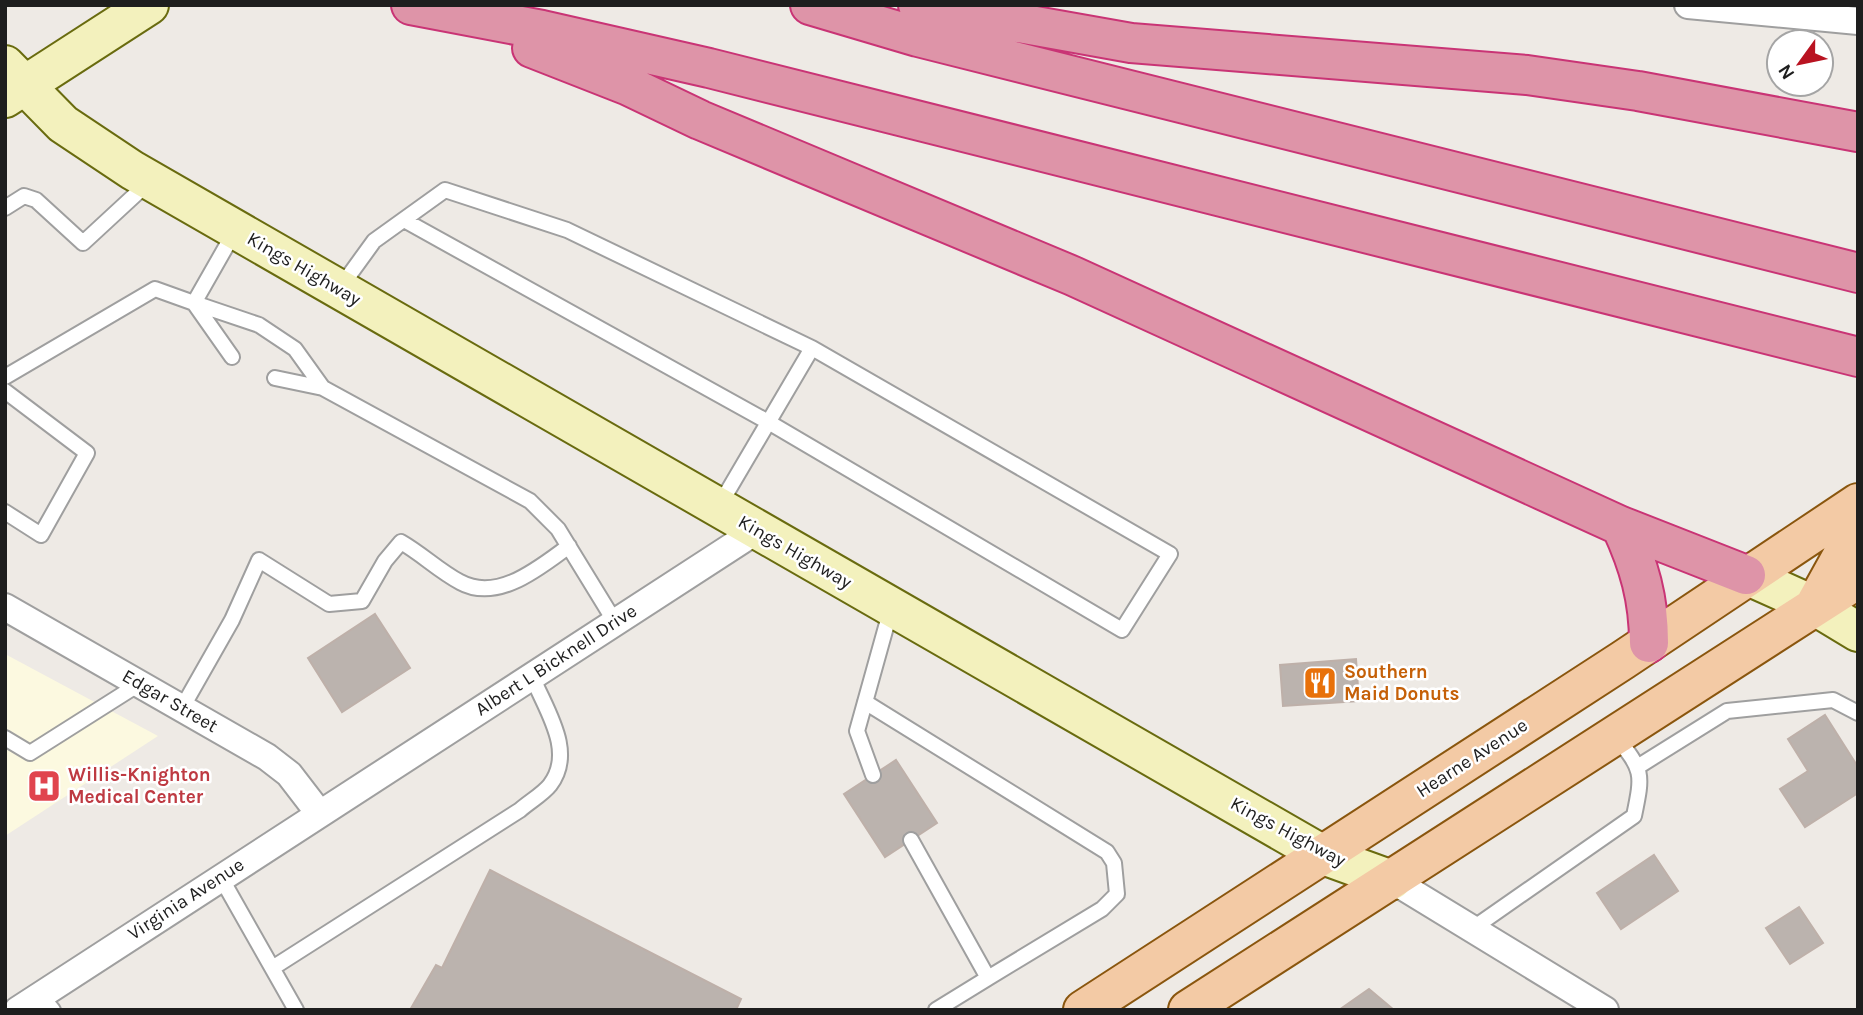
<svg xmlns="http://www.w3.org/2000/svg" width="1863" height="1015" font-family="Karla,sans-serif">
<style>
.education{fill:#fcf9e0}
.building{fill:#bbb3ae;stroke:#beb0a9;stroke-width:2}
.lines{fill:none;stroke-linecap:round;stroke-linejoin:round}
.lane-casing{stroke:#9f9f9f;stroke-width:18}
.street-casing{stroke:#9f9f9f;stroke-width:30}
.secondary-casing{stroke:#696b0f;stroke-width:42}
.primary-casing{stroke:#8a560e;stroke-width:42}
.highway-casing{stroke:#c93475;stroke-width:42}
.lane{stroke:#fff;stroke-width:14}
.street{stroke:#fff;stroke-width:26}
.secondary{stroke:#f3f1bd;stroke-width:38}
.primary{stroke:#f3caa5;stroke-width:38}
.highway{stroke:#de94a8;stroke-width:38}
.labels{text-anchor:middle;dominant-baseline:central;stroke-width:5;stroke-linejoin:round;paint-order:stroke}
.street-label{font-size:19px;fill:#1e1e1e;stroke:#fff}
.food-label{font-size:19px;font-weight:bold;fill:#c56008;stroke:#fff;text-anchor:start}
.health-label{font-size:19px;font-weight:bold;fill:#be3a42;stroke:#fff;text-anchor:start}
</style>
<rect width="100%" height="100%" fill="#eeeae5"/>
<path class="education" d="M5,654L158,736L5,836Z"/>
<path class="building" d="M375,614L410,668L342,712L308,658Z
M1356,659L1359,701L1283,706L1280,665Z
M1825,715L1858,767V793L1805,827L1780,789L1808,771L1788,739Z
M896,760L937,823L885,857L844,794Z
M1654,855L1678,891L1621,929L1597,893Z
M490,870L741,999L736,1010H410L436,965L442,968Z
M1799,907L1823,943L1790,964L1766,928Z
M1369,989L1394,1010H1339Z"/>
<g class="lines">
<defs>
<path id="lane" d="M5,208L24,196L36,200L83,243L149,182
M404,220L770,423L1122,630L1170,554L812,348
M340,288L374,241L445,190L567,230L812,348L719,506
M194,303L259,325L295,349L323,388
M194,303L232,357
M5,377L155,289L194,303L235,231
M275,378L323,388L530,501L558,529L615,622
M5,391L87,453L41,535L5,512
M865,702L1107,852L1114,863L1117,894L1102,909L988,978L911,840
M182,708L232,620L259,560L329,604L362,601L385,561L401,542C422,554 439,571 460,582C498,603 540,567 569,546
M5,738L30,753L139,684
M1639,766L1727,711L1833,700L1858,713
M873,775L857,731L891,609
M220,876L296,1010
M1472,929L1634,816C1643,773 1643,770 1616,737
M274,967L520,810C529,802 543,794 550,785C576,751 545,709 532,676
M41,995L53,1010
M936,1010L988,978"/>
<path id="street" d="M1688,5L1858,21
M5,607L267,757L289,774L319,813
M1392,880L1605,1010
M18,1010L759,529"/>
<path id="secondary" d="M5,65L63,124L132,170L1323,855L1392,880
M5,98L149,5
M1746,575L1815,606L1858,632"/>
<path id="primary" d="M1816,603L1842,556L1858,537
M1083,1010L1623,660L1858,503
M1188,1010L1858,579"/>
<path id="highway" d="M411,5L542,30L709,68L1858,357
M810,5L918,37L1858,273
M918,5L1131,43L1527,75L1638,91L1858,132
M532,48L629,86L700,120L1073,276L1621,526L1746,575
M1621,526C1639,565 1649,599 1649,643"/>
</defs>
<use href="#lane" class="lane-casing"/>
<use href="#street" class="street-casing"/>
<use href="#secondary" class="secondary-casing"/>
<use href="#primary" class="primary-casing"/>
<use href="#highway" class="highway-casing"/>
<use href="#lane" class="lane"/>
<use href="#street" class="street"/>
<use href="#secondary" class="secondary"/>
<use href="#primary" class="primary"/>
<use href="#highway" class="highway"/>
</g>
<defs>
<symbol id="restaurant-square" viewBox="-11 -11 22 22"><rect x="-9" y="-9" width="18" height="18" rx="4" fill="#e8710a" stroke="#fff"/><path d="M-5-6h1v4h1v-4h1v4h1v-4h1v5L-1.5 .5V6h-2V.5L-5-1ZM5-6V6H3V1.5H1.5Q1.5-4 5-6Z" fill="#fff"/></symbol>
<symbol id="hospital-square" viewBox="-11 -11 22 22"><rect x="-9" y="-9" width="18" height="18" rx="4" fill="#e0444e" stroke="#fff"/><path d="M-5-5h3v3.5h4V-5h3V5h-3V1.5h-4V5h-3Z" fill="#fff"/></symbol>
</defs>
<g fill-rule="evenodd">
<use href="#restaurant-square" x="1301" y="664" width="38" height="38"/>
<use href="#hospital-square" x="25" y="767" width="38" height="38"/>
</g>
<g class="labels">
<g class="street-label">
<text transform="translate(304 269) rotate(30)">Kings Highway</text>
<text transform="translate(795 552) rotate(30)">Kings Highway</text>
<text transform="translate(556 660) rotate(-33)">Albert L Bicknell Drive</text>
<text transform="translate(170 701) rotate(30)">Edgar Street</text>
<text transform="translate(1472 758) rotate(-33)">Hearne Avenue</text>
<text transform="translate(1288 832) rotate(28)">Kings Highway</text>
<text transform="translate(186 899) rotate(-33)">Virginia Avenue</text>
</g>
<g class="food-label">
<text x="1344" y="672">Southern<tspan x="1344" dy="22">Maid Donuts</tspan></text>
</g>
<g class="health-label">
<text x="68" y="775">Willis-Knighton<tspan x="68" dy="22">Medical Center</tspan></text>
</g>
</g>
<rect width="1863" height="1015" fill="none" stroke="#1e1e1e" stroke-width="14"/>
<g transform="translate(1800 63) rotate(237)"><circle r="33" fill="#ffffff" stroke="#a5a5a5" stroke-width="2"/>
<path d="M0-5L12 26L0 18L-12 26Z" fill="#b91321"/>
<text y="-10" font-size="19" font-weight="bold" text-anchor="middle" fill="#1e1e1e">N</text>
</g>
</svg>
